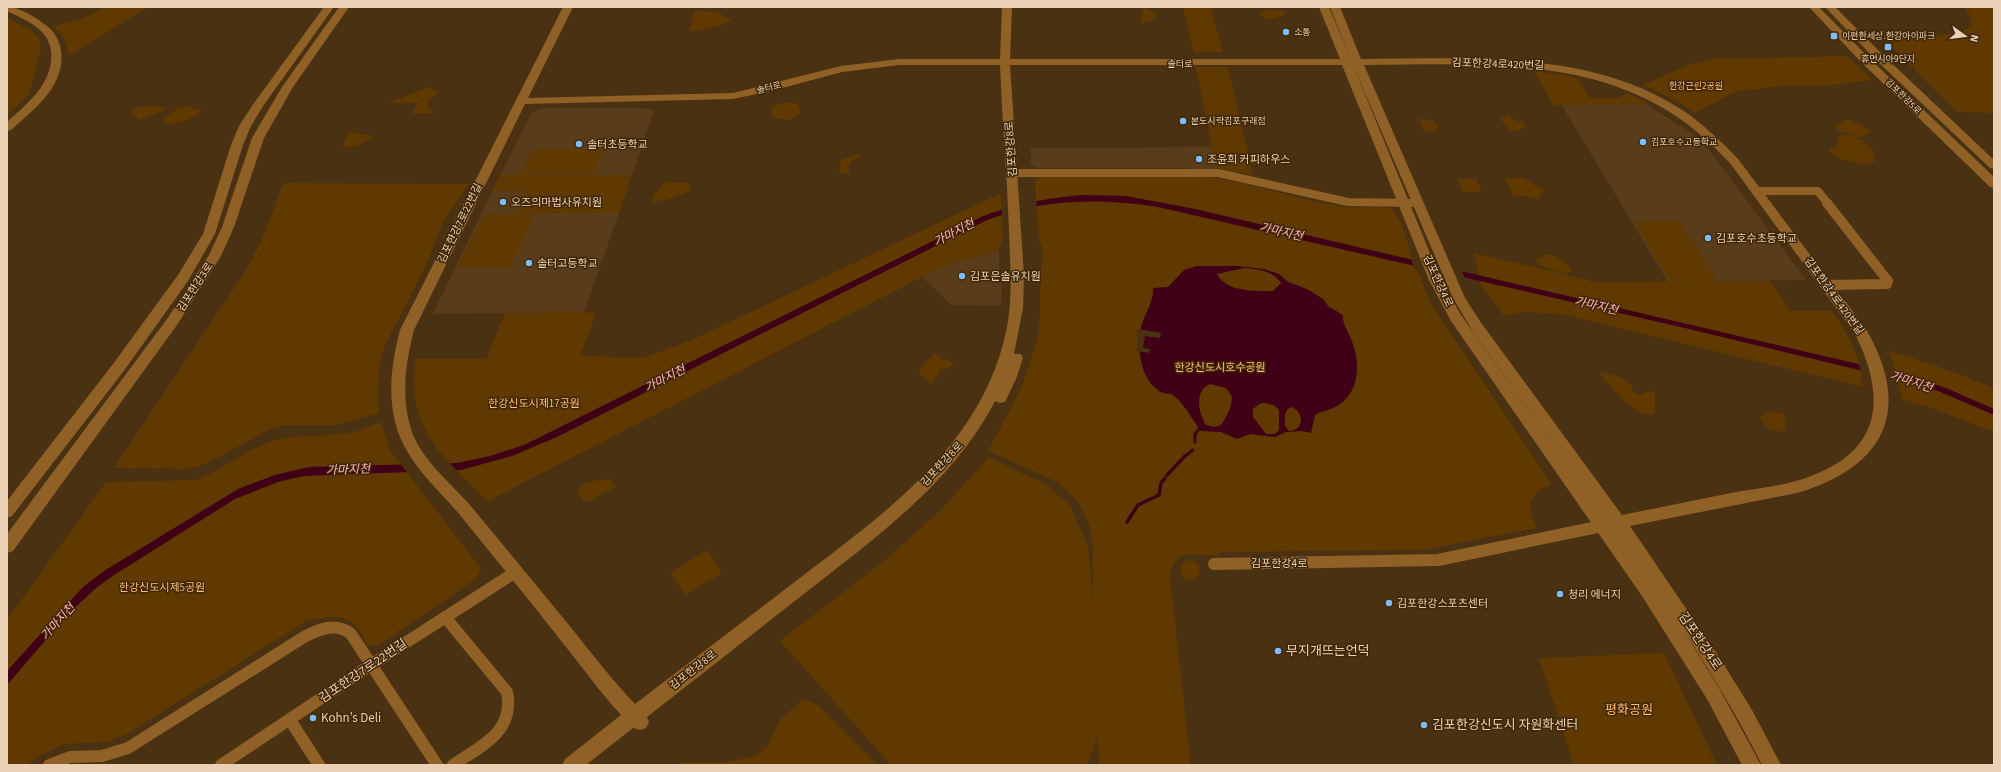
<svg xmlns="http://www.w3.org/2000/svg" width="2001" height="772" font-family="'Source Sans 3','Noto Sans KR',sans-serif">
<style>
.built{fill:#593d1a}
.green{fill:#5f3900}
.water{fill:#400015;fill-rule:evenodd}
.pier{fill:#4a3112}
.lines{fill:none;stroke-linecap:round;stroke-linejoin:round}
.stream-far1{stroke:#400015;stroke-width:3}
.stream{stroke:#400015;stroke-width:3.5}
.street-far2{stroke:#906127;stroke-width:8}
.street-far1{stroke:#906127;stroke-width:10}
.street{stroke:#906127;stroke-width:12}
.secondary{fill:#906127;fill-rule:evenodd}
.poi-dot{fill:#7fbdfa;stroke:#3f2707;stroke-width:1.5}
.labels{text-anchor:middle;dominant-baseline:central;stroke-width:3;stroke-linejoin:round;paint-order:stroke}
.far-poi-label{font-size:9px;fill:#ead0b4;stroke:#3f2707;text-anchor:start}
.far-street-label{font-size:9px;fill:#ead0b4;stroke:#3f2707}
.far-park-label{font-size:9px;fill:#febd72;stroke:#3f2707}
.street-label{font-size:11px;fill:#ead0b4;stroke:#3f2707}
.poi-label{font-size:11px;fill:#ead0b4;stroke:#3f2707;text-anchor:start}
.park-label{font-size:11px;fill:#febd72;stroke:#3f2707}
.water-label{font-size:12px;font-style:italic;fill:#feb3bf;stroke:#3f2707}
.near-street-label{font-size:13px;fill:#ead0b4;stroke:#3f2707}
.near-poi-label{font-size:13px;fill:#ead0b4;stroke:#3f2707;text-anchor:start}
.near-park-label{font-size:13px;fill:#febd72;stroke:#3f2707}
</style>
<rect width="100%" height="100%" fill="#4a3112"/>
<path class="built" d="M1561,104H1646L1693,134L1709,150L1806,280L1668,282Z
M541,108H640L654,110L632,175H500L531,113Z
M1213,147L1217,170L1185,168H1037L1031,164V148Z
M492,191H526L516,213H619L584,312L433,314Z
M999,248V270L1002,287L1001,306L951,305L922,277L951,263L983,256Z"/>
<path class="green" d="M106,7H148L73,53L68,55C67,42 62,34 53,26L84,18Z
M1183,7H1211L1223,52L1194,53Z
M1965,7H1994V113L1957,112L1879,34C1898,33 1964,44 1972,22Z
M1146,8L1155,13L1156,17L1150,21L1140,24L1143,9Z
M1269,9L1273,11L1279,9L1287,14L1268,20L1258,13Z
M695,10L719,13L732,20C717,27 705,31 689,31Z
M7,15L12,21L31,30L39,38L41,49L29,95L7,115Z
M1847,56L1873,80L1822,86H1783L1740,91L1729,95L1695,113L1680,103L1643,85L1688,65L1713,59Z
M1196,67H1228L1253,175L1216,168Z
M1534,71L1566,75L1578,79L1590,98H1618L1628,93L1649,104L1553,105Z
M428,87L439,92L427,103L428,108L437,113L412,114L418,103H389Z
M785,102L798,104L801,112L791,120L773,118L771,109L778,104Z
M138,107H163L166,109L163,111L139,120L131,111Z
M178,107H193L192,109L202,110C192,120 180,123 166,124L163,117L172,114Z
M1507,114L1518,122L1521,121L1527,126L1516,131H1510L1500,119Z
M1419,119H1428L1438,125V129L1432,132L1424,131Z
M1848,119L1872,131L1860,138L1837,130L1835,127L1836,125Z
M351,132L373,136V137L357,146L344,147L343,146L348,133Z
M1842,135C1855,134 1877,145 1875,161C1868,168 1840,160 1832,154L1829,150L1838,145V136Z
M533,149H604L593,174H521Z
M857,154L861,157L851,161V165H847L850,174H839L841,160Z
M500,175H632L619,213H515L526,191H492Z
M1193,176C1246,179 1295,201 1348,207C1360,208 1383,205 1393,210L1401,223L1408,244L1413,267L1418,272L1431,304L1552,485C1528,492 1527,507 1537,528L1423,550L1222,552L1217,555H1186L1178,558L1172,566L1170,577L1191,765H1099L1097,736L1089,760L1085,765H891L780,641L885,560L941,510L989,457L1018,472L1045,483L1071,507L1088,546L1093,602V548L1090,527L1079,503L1057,482L988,451L1020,391L1035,348L1039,329L1042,248L1039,241L1035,182L1036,179L1040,177Z
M1504,178H1523L1544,190L1538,199L1526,196H1514Z
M1457,179H1476L1482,192H1463Z
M665,182L688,183L691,191L672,198L651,203L654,194Z
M283,183L469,184L445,218L424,270L384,347L379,368L378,404L380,413L336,425H286L270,429L206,464L189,469L114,468L245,272L265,233Z
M1001,193L1003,238L999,248L983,256L956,262L926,275L488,501C444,460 404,425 416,359H486L505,313L584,312L596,314L580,355L625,358L645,357L694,339Z
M485,214L535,215L510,268H457Z
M1634,221H1679L1718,281H1670Z
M1474,253L1597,282L1770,281L1791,311H1832C1848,333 1862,359 1863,387L1561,314L1524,312L1504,316L1481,286Z
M1546,254C1555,254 1570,263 1572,272C1562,276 1545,268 1536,262V260Z
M1888,350L1948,370L1994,388V432L1934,409L1902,399L1897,374Z
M935,353L943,360L946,358L954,366L939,371L938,376L931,384L918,371Z
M1600,372C1613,375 1631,376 1633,392L1641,395L1648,391L1655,392V413C1639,422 1607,385 1600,372Z
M1771,411L1784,414L1786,428L1783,432L1770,430L1760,419V417Z
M381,422L390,450L481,569L477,578L379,645H367C363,639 360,630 354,624C344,613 319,618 306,621L127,734L106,742L65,744L37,757L26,765H7V620L106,482L197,480C224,469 246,449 273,441C298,434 322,437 346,433C358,432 370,426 381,422Z
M609,478L616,487L588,502L583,501L577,491C583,479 599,482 609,478Z
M707,550L722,573L685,595L670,573Z
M1180 570a10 10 0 1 1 20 0a10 10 0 1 1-20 0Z
M1664,653L1717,765H1574L1539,658Z
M802,700L810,701L819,706L878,765H679L683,762L721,763L755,756L767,747L780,720Z"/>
<path class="water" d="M1082,195L1126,196L1195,209L1910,376L1946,388L1994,409V415L1938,391L1909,382L1689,329L1158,207C1100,198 1043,199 987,220L557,437L512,456L461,470L304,476L281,481L235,499L114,575L96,588L67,615L7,685V671L83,587L104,571L238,489L275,475L309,467L457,463L490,456L524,445L981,217C1014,204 1047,198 1082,195Z
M1197,266H1237L1264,269L1279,274L1288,282L1307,289L1323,299L1328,306L1343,315C1342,326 1350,333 1353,344C1360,364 1359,391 1340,404C1333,410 1323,410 1315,415L1311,433L1301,431L1286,432L1275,437L1250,434L1237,439L1221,432L1201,431C1192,420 1185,404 1173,395C1169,393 1164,394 1161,392C1140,380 1138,352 1140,332C1142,316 1154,304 1153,288L1168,287L1184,270ZM1244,268C1258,269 1273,271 1281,283L1273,291C1254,291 1226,292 1217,274ZM1210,384L1226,388L1232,397C1232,407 1227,416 1221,425L1214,427L1206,425C1198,412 1194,391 1210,384ZM1264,403L1274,405L1279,410V430L1275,434H1266L1253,417V409L1259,404ZM1291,407C1305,412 1304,431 1289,431L1285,426C1285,419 1283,411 1291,407Z"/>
<path class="pier" d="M1036,198L1037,208L1002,217V207Z
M1411,257L1461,269L1465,279L1413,267Z
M1138,329L1161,333L1160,338L1145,336L1143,348L1150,349L1149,353L1137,351Z
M1858,362L1896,371L1899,381L1861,372Z
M448,461L458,472L408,474L400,463Z"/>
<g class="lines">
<path class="stream-far1" d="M1195,442V434L1199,429
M1184,457L1193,450"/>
<path class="stream" d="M1167,475L1185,456
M1127,522L1138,505L1159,495L1161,483L1165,478"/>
<path class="street-far2" d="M1013,173H1218L1348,202L1417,203
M1757,191H1818L1828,204"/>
<path class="street-far1" d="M1826,285L1887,284L1888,281L1827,203"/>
<path class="street" d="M1214,564L1438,560L1607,525
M445,617L507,692C515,732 481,746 453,765
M290,720L319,765
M49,765L70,757L102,756L128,748L304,637C319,629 336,622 351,634L437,765
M221,765L371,665L514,573"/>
<path class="secondary" d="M7,7C19,7 33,16 43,23C53,29 59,39 61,50C66,86 34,109 11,130L7,131V122C28,103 54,83 51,51C50,44 47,37 42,32C32,22 19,17 7,11Z
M324,7H334L263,106L251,126L243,145L215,234L188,281L123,372L12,516L7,518V501L113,364L178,275L203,234L231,145L239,126L254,103Z
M339,7H349L293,87L264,138L234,227L221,256L177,325L13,551L7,553V534L167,319L209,255L222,227L252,138L282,87Z
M563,7H573L528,98L733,93L841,66L899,59H1000L1002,7H1012L1010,59H1340L1319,7H1329L1351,59L1330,7H1340L1361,59C1471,59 1596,48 1691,116C1708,129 1723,143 1738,159L1866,329C1913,410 1885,467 1797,493L1630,526L1723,663L1752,710L1781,765H1762C1738,717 1710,671 1681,626L1719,688L1761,765H1742L1707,699L1642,596L1451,321L1429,280L1342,65H1010L1024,276L1023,308L1014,354H1021L1023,358L1016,379L1005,402L1000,403L995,401C953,482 879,535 809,590C755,632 701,675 647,717L649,722L646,728L640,730L633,728L586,765H562L565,759L621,715C600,692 582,667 562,642C530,601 497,561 464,520C441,491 415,472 400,437C386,402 391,365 400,330ZM899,65H1000C1002,120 1007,175 1009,230C1010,263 1013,295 1007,327C984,446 882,515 792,584C740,624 687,664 635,704C613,681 593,655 573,630C540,590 508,551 475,511C455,486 428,467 414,437C400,402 405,365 414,330L525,104L733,99L771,91L842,72ZM1353,65L1453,298L1472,330L1629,551L1461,315L1441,280ZM1364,65C1470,65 1591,54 1683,121C1700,133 1715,148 1730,163L1855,334C1886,396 1883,449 1811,476C1786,486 1758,488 1731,493C1695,500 1658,508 1622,515L1482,324L1465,298Z
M1809,7H1819L1868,57L1994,177V188L1990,187L1860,61Z
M1825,7H1835L1884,56L1994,160V169L1990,168L1876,60Z"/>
</g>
<g class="poi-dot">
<circle cx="1286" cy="32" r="4"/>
<rect x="1830" y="32" width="8" height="8" rx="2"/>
<rect x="1884" y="43" width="8" height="8" rx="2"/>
<circle cx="1183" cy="121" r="4"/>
<circle cx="1643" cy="142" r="4"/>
<circle cx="579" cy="144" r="4"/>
<circle cx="1199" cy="159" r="4"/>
<circle cx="503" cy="202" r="4"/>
<circle cx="1708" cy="238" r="4"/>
<circle cx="529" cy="263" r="4"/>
<circle cx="962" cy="276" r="4"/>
<circle cx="1560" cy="594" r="4"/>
<circle cx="1389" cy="603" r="4"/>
<circle cx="1278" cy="651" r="4"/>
<circle cx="313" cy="718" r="4"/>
<circle cx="1424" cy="725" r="4"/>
</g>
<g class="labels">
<g class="far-poi-label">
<text x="1294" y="32">소통</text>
<text x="1842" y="36">이편한세상.한강아이파크</text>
<text x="1888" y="59" text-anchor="middle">휴먼시아9단지</text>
<text x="1191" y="121">본도시락김포구래점</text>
<text x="1651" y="142">김포호수고등학교</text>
</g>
<g class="far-street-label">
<text x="1180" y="64">솔터로</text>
<text transform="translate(769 88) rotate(-14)">솔터로</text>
<text transform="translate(1903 97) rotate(44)">김포한강5로</text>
</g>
<g class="far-park-label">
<text x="1696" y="86">한강근린2공원</text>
</g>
<g class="street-label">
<text transform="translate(1498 64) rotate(2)">김포한강4로420번길</text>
<text transform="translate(1011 149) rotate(-94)">김포한강8로</text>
<text transform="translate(460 223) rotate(-64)">김포한강7로22번길</text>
<text transform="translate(1438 281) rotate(65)">김포한강4로</text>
<text transform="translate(195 287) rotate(-57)">김포한강3로</text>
<text transform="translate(1834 296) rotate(54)">김포한강4로420번길</text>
<text transform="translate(942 464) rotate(-47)">김포한강8로</text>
<text x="1279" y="563">김포한강4로</text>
<text transform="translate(693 670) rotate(-38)">김포한강8로</text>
</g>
<g class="poi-label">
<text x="587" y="144">솔터초등학교</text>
<text x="1207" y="159">조윤희 커피하우스</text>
<text x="511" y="202">오즈의마법사유치원</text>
<text x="1716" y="238">김포호수초등학교</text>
<text x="537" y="263">솔터고등학교</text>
<text x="970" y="276">김포은솔유치원</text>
<text x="1568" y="594">청리 에너지</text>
<text x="1397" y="603">김포한강스포츠센터</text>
</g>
<g class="park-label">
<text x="1220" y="367">한강신도시호수공원</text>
<text x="534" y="403">한강신도시제17공원</text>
<text x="162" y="587">한강신도시제5공원</text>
</g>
<g class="water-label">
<text transform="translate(1281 232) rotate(13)">가마지천</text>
<text transform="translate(954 233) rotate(-27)">가마지천</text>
<text transform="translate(1596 306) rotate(13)">가마지천</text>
<text transform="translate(665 379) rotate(-27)">가마지천</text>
<text transform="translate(1911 382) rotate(18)">가마지천</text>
<text transform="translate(348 470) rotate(-2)">가마지천</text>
<text transform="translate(58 622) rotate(-48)">가마지천</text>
</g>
<g class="near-street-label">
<text transform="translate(1700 641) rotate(56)">김포한강4로</text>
<text transform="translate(363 671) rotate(-34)">김포한강7로22번길</text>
</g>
<g class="near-poi-label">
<text x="1286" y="651">무지개뜨는언덕</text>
<text x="321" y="718">Kohn’s Deli</text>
<text x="1432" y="725">김포한강신도시 자원화센터</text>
</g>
<g class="near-park-label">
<text x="1629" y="710">평화공원</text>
</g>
</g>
<rect width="2001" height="772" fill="none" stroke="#ead0b4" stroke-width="16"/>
<g transform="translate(1965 36) rotate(104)" stroke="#3f2707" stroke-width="3" paint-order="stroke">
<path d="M0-3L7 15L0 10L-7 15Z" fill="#ead0b4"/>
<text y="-6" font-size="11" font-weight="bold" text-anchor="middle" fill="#ead0b4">N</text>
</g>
</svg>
